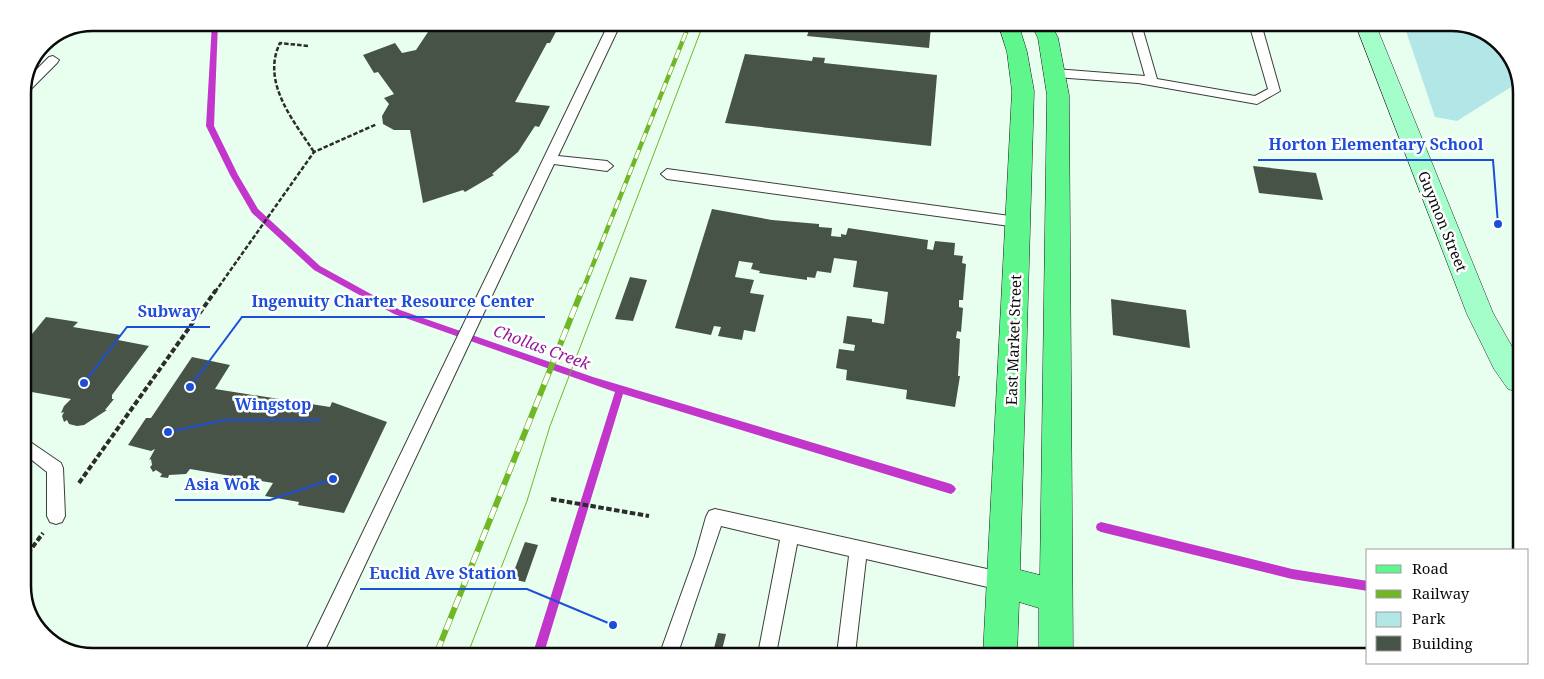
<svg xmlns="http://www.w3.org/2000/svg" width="1544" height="679" font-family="'Noto Serif',serif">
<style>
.green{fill:#b3e6e7}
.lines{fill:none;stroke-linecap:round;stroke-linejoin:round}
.stream{fill:#c236cb;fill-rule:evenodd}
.building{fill:#485347}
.lane-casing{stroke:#3d3d3d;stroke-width:2}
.secondary-casing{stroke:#2c2c2c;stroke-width:1}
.primary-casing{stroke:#1b1b1b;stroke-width:1}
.path-far1{stroke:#2c2c2c;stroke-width:2.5;stroke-dasharray:4.5 2;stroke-linecap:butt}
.path{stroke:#2c2c2c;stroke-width:4;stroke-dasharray:5.5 2.5;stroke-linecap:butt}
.lane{fill:#fff;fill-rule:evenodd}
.secondary{fill:#a3feca;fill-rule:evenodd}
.primary{fill:#5ff78d;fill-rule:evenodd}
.tram{stroke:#6fb725;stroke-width:1}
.rail-far1-casing{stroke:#6fb725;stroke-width:4.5}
.rail-casing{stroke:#6fb725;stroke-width:6}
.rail-far1{stroke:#fff;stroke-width:3;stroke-dasharray:9;stroke-linecap:butt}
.rail{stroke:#fff;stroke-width:4.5;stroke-dasharray:12;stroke-linecap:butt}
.labels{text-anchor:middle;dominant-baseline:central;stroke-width:5;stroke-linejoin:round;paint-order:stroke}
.street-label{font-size:15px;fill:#0a0a0a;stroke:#fff}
.water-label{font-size:16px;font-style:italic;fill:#961799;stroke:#fff}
.rim{fill:none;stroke:#0a0a0a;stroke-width:2.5}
.leader{fill:none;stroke:#1d4ed8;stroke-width:2}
.callout-dot{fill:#1d4ed8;stroke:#fff;stroke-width:2}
.callout-label{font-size:16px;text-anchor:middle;font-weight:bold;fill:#1d4ed8;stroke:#fff;stroke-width:5;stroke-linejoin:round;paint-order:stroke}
</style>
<rect width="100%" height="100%" fill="#e8fff0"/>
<path class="green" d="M1405,28H1478L1509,54L1519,82L1457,121L1435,117Z"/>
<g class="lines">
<path class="stream" d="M212,23H218L214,126L238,175L258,209L320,266L400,310L593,377L951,484L954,486L956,489L954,492L951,494L623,394L544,653H533L615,392L394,314L314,270L252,213L230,175L206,126Z
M1101,522L1292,569L1368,581V591L1292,579L1101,532L1097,530L1096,527L1097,524Z"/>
</g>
<path class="building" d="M464,24H560L550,43H547L515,102L550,106L539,127L535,126L518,152L492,174L494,175L465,192L463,190L423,203L410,130H394L383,124L382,116L389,104L384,98L394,94L378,72L374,73L363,55L395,43L402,53L416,50L430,29L459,32Z
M778,25L931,26L929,48L807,36L809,30Z
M745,54L812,61L813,57L825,58L824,63L937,75L931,146L725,123Z
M1253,166L1316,173L1323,200L1259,193Z
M712,209L772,220L819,224V227L832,228L831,236L841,237V234L846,235L848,228L928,240L927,249L933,250L935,241L955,243L954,255L963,256L962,263L966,264L963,300H959V307L963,308L961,332L957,331L956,338L960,339L958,376H960L955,407L906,399L907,390L846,380L847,370L836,368L839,349L854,351L855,345L843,343L847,316L872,319V322L884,324L888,292L853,287L857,261L834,258L831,273L817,271L815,278L807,277V280L759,273L760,271L751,269L753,263L739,261L735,277L754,280L750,293L764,295L755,332L744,330L742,340L718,336L721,327L714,326L711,335L675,328Z
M630,277L647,280L633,321L615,319Z
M1111,299L1186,310L1190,348L1113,335Z
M46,317L78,322L73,327L121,335L118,340L149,346L112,395V399H114L105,410H107L84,425L77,426L69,424L67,420L64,422L62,416L64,412L61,413L64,406L71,399L26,391L23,395V349L25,346L23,345Z
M192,357L230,365L215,389L330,407L332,402L387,422L344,513L298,505L299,502L265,496L273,483L190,469L186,474L169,475L168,478L160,477L162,474L156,470L153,472L150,467L152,465L151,459L149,460L155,449L151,451L128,445L146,418H151Z
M525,542L538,545L525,582L511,579Z
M718,633L726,634L721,654L713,652Z"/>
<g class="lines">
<defs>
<path id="lane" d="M608,25H620L558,156L607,161L613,166L607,171L554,164L324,652H305Z
M1131,27H1142L1157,79L1255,96L1268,89L1250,27H1262L1280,91L1257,104L1138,83L1055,77L1049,73L1055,69L1145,76Z
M53,56L59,60L57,63L27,93L23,94L27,79L49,57Z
M667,169L1017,217L1024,222L1017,227L667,179L661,174Z
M23,437L61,463L63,468L65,516L62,522L56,524L50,522L47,516V472L23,453Z
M715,509L1005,573L1011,576L1014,582L1011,588L1005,591L866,559L855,654H837L849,556L797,544L776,654H758L780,540L721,526L678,653H660L695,556L706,517L709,511Z"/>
<path id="secondary" d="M1357,28H1377L1493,313L1519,359L1518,392L1508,389L1494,369L1467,314Z"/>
<path id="primary" d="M999,26H1019L1027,52L1034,91L1020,570L1040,575L1047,95L1038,38L1032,26H1052L1058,38L1069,95L1073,655H1039V608L1019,602L1017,655H983L1012,91L1007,52Z"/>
</defs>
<use href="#lane" class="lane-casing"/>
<use href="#secondary" class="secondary-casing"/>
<use href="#primary" class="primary-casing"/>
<path class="path-far1" d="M308,46L280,43C261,82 293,120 314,152
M215,292L314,152L377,124"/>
<path class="path" d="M79,483L216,290
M551,499L649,516
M23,560L43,533"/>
<use href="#lane" class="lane"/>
<use href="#secondary" class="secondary"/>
<use href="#primary" class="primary"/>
<path class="tram" d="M468,653L527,501L550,426L703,25"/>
<defs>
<path id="rail-far1" d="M582,292L689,25"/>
<path id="rail" d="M437,652L582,290"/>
</defs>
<use href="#rail-far1" class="rail-far1-casing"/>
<use href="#rail" class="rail-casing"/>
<use href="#rail-far1" class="rail-far1"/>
<use href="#rail" class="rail"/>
</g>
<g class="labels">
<g class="street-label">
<text transform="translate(1443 221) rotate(68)">Guymon Street</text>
<text transform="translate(1013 340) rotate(-88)">East Market Street</text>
</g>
<g class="water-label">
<text transform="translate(542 347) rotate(20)">Chollas Creek</text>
</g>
</g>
<path d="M0 0H1544V679H0ZM93 31H1451A62 62 0 0 1 1513 93V586A62 62 0 0 1 1451 648H93A62 62 0 0 1 31 586V93A62 62 0 0 1 93 31Z" fill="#fff" fill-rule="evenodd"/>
<path class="rim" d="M93 31H1451A62 62 0 0 1 1513 93V586A62 62 0 0 1 1451 648H93A62 62 0 0 1 31 586V93A62 62 0 0 1 93 31Z"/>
<path class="leader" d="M1498 224L1493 160H1258M190 387L242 317H545M84 383L127 327H210M168 432L224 420H321M333 479L270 500H175M613 625L527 589H360"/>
<g class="callout-dot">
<circle cx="1498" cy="224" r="5"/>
<circle cx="190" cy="387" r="5"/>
<circle cx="84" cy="383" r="5"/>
<circle cx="168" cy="432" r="5"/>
<circle cx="333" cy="479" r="5"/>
<circle cx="613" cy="625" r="5"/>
</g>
<g class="callout-label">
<text x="1376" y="150">Horton Elementary School</text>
<text x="393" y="307">Ingenuity Charter Resource Center</text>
<text x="169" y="317">Subway</text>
<text x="273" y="410">Wingstop</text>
<text x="222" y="490">Asia Wok</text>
<text x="443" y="579">Euclid Ave Station</text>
</g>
<rect x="1366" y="549" width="162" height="115" fill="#ffffff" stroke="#9d9d9d"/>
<rect x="1376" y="565" width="25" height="8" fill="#5ff78d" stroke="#9d9d9d"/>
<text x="1412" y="574" font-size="15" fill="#0a0a0a">Road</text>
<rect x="1376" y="590" width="25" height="8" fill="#6fb725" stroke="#9d9d9d"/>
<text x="1412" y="599" font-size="15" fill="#0a0a0a">Railway</text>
<rect x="1376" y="612" width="25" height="15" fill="#b3e6e7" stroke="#9d9d9d"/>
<text x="1412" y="624" font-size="15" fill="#0a0a0a">Park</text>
<rect x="1376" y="636" width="25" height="15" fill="#485347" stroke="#9d9d9d"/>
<text x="1412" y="649" font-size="15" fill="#0a0a0a">Building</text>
</svg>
